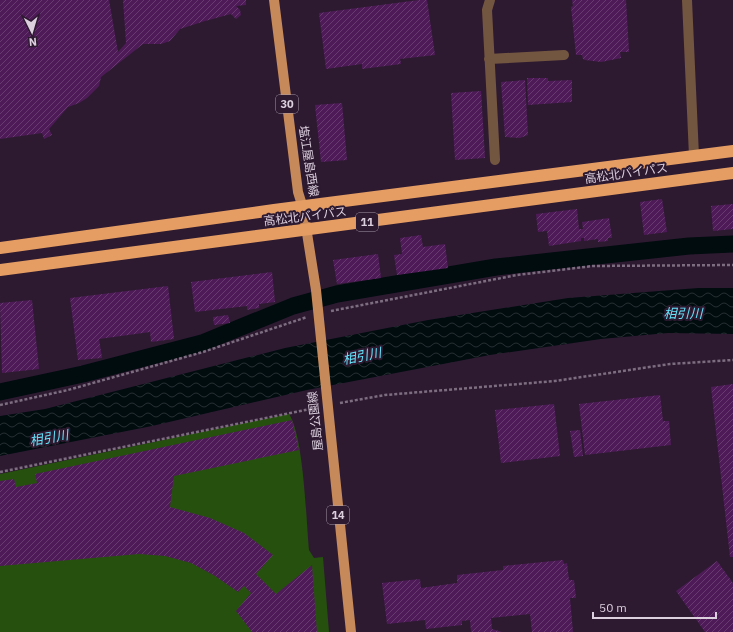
<svg xmlns="http://www.w3.org/2000/svg" width="733" height="632" font-family="'IBM Plex Sans','Noto Sans JP',sans-serif">
<style>
.pitch{fill:#26500e}
.water{fill:url(#water-waves)}
.lines{fill:none;stroke-linecap:round;stroke-linejoin:round}
.canal{stroke:#010c0f;stroke-width:17}
.building{fill:url(#building-hatch)}
.path{stroke:#7d6d80;stroke-width:2.5;stroke-dasharray:3 2;stroke-linecap:butt}
.street{stroke:#735640;stroke-width:10}
.primary{stroke:#c5895a;stroke-width:10}
.highway{stroke:#e59d63;stroke-width:12}
.labels{text-anchor:middle;dominant-baseline:central;stroke-width:4;stroke-linejoin:round;paint-order:stroke}
.shield{fill:#2d1a31;stroke:#a899aa;stroke-width:1}
.shield-label{font-size:11px;font-weight:bold;fill:#dccfde}
.street-label{font-size:12px;fill:#dccfde;stroke:#2d1a31}
.water-label{font-size:13px;font-style:italic;fill:#65e4fa;stroke:#2d1a31}
</style>
<defs>
<pattern id="water-waves" width="16" height="10" patternUnits="userSpaceOnUse"><rect width="16" height="10" fill="#010c0f"/><path d="M0 5q4-4 8 0t8 0" fill="none" stroke="#252e32"/></pattern>
<pattern id="building-hatch" width="6" height="6" patternUnits="userSpaceOnUse"><rect width="6" height="6" fill="#4e1b58"/><path d="M-1 1l2-2M0 6l6-6M5 7l2-2" fill="none" stroke="#673b70"/></pattern>
</defs>
<rect width="100%" height="100%" fill="#2d1a31"/>
<path class="pitch" d="M289,414C304,437 306,519 309,550L314,558L323,557L329,632H0V474Z"/>
<path class="water" d="M698,288H733V334L668,333L601,339L490,355L307,390L152,426L0,456V416L45,409L285,348L428,320L568,298Z"/>
<g class="lines">
<path class="canal" d="M0,392L83,374L202,343L293,306L337,294L496,267L689,246L733,244"/>
</g>
<path class="building" d="M0,0H109L118,52L126,43L123,0H246V5L236,6L240,10L241,15L236,19L231,14L205,21L180,29L170,41L161,44H143L101,77L99,86L87,98L79,103L68,107L49,129L52,135L44,139L42,133L0,139Z
M419,0H427L435,55L400,59L401,64L362,69V64L326,69L319,13Z
M572,0H626L629,52H620L621,58L601,62L585,60L583,59L582,55H576L571,7L573,6Z
M527,78H548V81L572,80V102L528,105Z
M525,80L528,135L520,138L505,137L501,82Z
M481,91L485,158L455,160L451,93Z
M342,103L347,160L321,162L315,105Z
M662,199L667,232L644,235L640,202Z
M733,204V229L713,231L711,206Z
M577,209L579,229H583L582,222L609,218L612,238H608V241L598,242V239L584,241V238H581V241L549,246L547,231L538,232L536,214Z
M421,235L423,247L445,244L448,268L397,275L394,255L402,254L400,238Z
M378,254L381,278L337,284L333,260Z
M272,272L275,302L259,304V308L247,310V306L195,312L191,282Z
M168,286L174,339L151,342L150,332L99,339L102,358L78,360L70,298Z
M32,300L39,369L2,373L0,303Z
M228,315L230,323L214,325L213,317Z
M733,384V557H730L711,387Z
M660,395L663,421H669L671,445L585,455L579,404Z
M554,404L560,456L501,463L495,410Z
M292,420L299,450L174,476L170,507L210,518L244,533L273,555L256,574L276,594L312,565L317,632H252L236,611L251,593L244,586L238,592L215,576L191,563L165,556L139,554L0,566V481L14,479L16,487L37,483L35,474Z
M580,430L583,456L574,457L570,431Z
M563,560L564,564L567,563L569,580H574L576,598H570L573,632H532L530,614L491,618L492,629L502,632H471L470,620L462,621V625L426,629L425,620L387,624L382,583L420,579L421,588L457,583V575L503,570V566Z
M717,561L733,583V632H705L676,591Z"/>
<g class="lines">
<path class="path" d="M331,311L517,275L593,266L733,265
M340,403L385,395L555,381L670,364L733,360
M0,405L68,390L203,352L307,317
M0,472L315,408"/>
<path class="street" d="M490,0L487,10L495,160
M687,0L694,156
M489,59L564,55"/>
<path class="primary" d="M274,0L298,192L303,208L316,290L351,632"/>
<path class="highway" d="M0,248L274,210L733,151
M0,270L733,173"/>
</g>
<g class="labels">
<g class="shield">
<rect x="276" y="95" width="22" height="18" rx="3"/>
<rect x="356" y="213" width="22" height="18" rx="3"/>
<rect x="327" y="506" width="22" height="18" rx="3"/>
</g>
<g class="shield-label">
<text x="287" y="104">30</text>
<text x="367" y="222">11</text>
<text x="338" y="515">14</text>
</g>
<g class="street-label">
<text transform="translate(309 161) rotate(81)">塩江屋島西線</text>
<text transform="translate(626 173) rotate(-8)">高松北バイパス</text>
<text transform="translate(305 216) rotate(-7)">高松北バイパス</text>
<text transform="translate(315 421) rotate(-96)">屋島公園線</text>
</g>
<g class="water-label">
<text x="683" y="313">相引川</text>
<text transform="translate(362 356) rotate(-11)">相引川</text>
<text transform="translate(49 438) rotate(-10)">相引川</text>
</g>
</g>
<g transform="translate(32 32) rotate(175)" stroke="#2d1a31" stroke-width="3" paint-order="stroke">
<path d="M0-3L7 15L0 10L-7 15Z" fill="#dccfde"/>
<text y="-6" font-size="11" font-weight="bold" text-anchor="middle" fill="#dccfde">N</text>
</g>
<path d="M593 612v6h123v-6" fill="none" stroke="#dccfde" stroke-width="2"/>
<text x="599" y="612" font-size="12" fill="#dccfde" stroke="#2d1a31" stroke-width="3" paint-order="stroke">50 m</text>
</svg>
